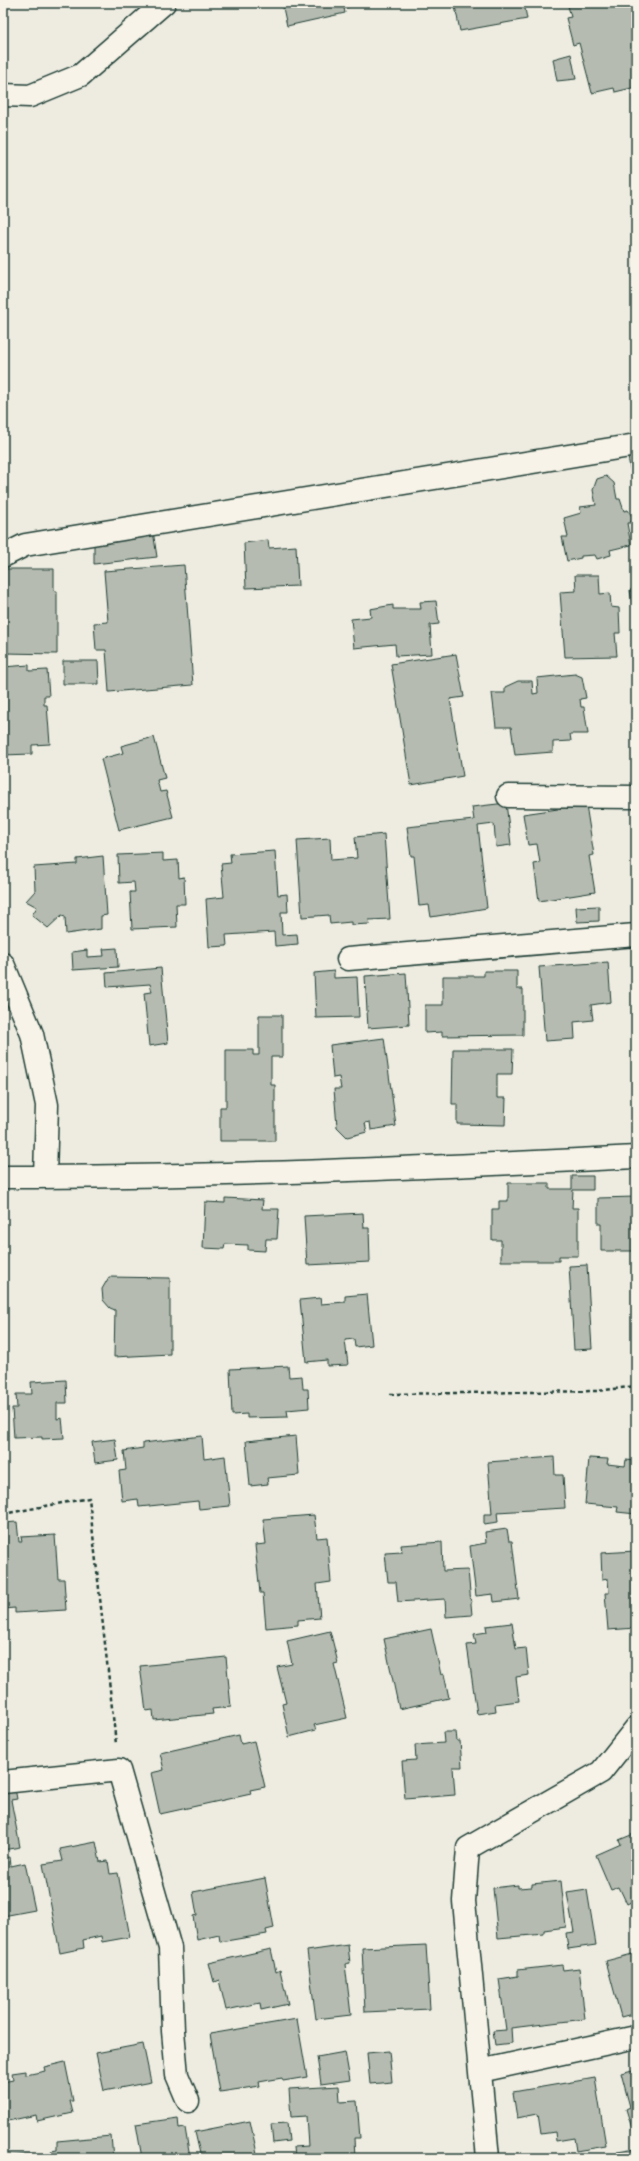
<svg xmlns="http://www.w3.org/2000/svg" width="639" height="2161" font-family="'Shantell Sans',sans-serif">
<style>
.building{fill:#b5bbb0;stroke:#1f3d34}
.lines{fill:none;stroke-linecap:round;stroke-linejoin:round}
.street-casing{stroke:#1f3d34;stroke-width:25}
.path{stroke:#1f3d34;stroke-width:2.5;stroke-dasharray:4 3;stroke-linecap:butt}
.street{stroke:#f7f3e8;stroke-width:22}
</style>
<rect width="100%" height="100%" fill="#eeece1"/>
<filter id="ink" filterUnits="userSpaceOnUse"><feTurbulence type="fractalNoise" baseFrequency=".025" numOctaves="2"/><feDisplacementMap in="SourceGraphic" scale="8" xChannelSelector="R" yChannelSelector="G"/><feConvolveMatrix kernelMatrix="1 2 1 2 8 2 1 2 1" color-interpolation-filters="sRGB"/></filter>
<g filter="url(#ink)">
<path class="building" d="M282,3H364L344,8L345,13L287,26Z
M473,3H524L527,19L460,31L455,6Z
M580,3H599L600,5L636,3V87L615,92L614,88L592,93L579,43L573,45L566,18L571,17L568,6Z
M571,54L576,79L557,81L553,59Z
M636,451V472L631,473L627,452Z
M606,476L614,483L617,499H620L624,511L628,510L633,518L630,523H627L631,545L610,550L611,555L597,559L595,555L581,556V558L567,561L562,537H568L564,518L581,513L580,507L596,505L593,490L597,479Z
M153,531L157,557L94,564V537Z
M268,540L269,548L296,546L298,586L246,588L244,543Z
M184,565L193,685L109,692L106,650H96L94,623L108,622L104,571Z
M3,569H54V591H57V654L4,653Z
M575,575H599L600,594L610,593L611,607L619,608L620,633H615L617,656L565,657L560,592L576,591Z
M636,589V604H632L630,590Z
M436,601L439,624L430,625L432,654L396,656L395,644L354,648L351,619L371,617L370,609L393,605V609H421L420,602Z
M456,654L464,697L450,699L463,776L411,785L391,664Z
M63,661H98L99,684H63Z
M29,665V671L47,670L49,696H44V705H47L50,744L32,745V754L3,755V667Z
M575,674L582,677L586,698L580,699L581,707H584L588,734H570L571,741L553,742V752L515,755L511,727H496L492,693H505V687L518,681H532L533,694L538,693L537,678Z
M154,737L165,778L157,780L160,792L166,791L173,817L119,830L101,759L123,753L121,746Z
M506,803L511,845L496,847L494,824L478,826L487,908L431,917L429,905L419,906L414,856H411L407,827L474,820L472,807Z
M586,805L594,855L589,856L595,892L539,901L534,864L540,863L537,844L528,845L523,814Z
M384,834L390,919L369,920L370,924L351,925V922L330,924L329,915L302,917L297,840L330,838L331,860L357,858L355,837Z
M275,851L278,895L287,894L288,912H281L282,935L297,934L298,944L275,946L274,932L226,935L227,946L209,947L206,899L224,897L221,864L231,863L230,854Z
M163,853V861L178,860L179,878L184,877L185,904H176L177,927L132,929L130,892H135L134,882L119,883L118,855Z
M103,856L107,915L101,916V929L66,934L65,916L62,915L48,928L32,915L37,907L26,901L35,891L34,867L77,864V859Z
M599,906V921L577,922L576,907Z
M117,948L118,967L73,970L72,952L87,950V957L104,956L103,949Z
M608,962L611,1002L591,1005L593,1020L574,1022L575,1039L545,1041L539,967Z
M161,968L168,1043L149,1046L144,993L152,992L150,984L107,987L106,973Z
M334,971V978L357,977L359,1017L316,1018L314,973Z
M484,971H517V989H523V1035L442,1036V1032L425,1033V1005H443V976H484Z
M406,973L409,1025L368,1028L365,976Z
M259,1015H282V1057H271V1085H275V1141H220V1107H226V1050H253V1055H259Z
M384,1038L396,1126L371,1130L370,1122L365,1123L367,1132L347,1137L337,1127L334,1089H341L339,1077L333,1078L330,1045Z
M453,1049H513L512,1074H497V1098H506L505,1125L457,1124V1104H452Z
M572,1176H593V1190H573L572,1208H578V1256H559V1261H501V1240H492V1209H499V1201H508V1183H549V1189H572Z
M635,1197L636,1251H601V1224H598V1198Z
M225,1198L263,1200L262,1209H279L277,1239H266L265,1251L248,1250V1245L225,1244L224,1249L203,1248L205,1202L225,1203Z
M363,1213L364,1228H369L370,1262L307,1265L304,1216Z
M587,1265L592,1349L574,1350L569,1266Z
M109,1277L170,1278V1354L114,1357L115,1310L110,1308L103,1300L102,1289Z
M367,1294L372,1345L355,1347L354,1339L345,1340L348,1365L327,1366V1360L306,1362L300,1300L320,1298L321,1304L345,1302V1296Z
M288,1366L289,1377L302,1376L303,1389H308L309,1408L287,1410L288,1417L247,1418V1414L232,1415L230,1369Z
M66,1380L67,1403H57V1419L62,1418L64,1438L42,1439V1437L14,1438L12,1408H17L16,1394H32L31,1382Z
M202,1436L204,1459L225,1456L230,1506L199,1509L198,1501L139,1507L138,1499L122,1501L119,1471L126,1470L124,1451L143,1448V1443Z
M296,1436L299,1475L267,1478L268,1484L250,1486L246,1441Z
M115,1439L118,1460L95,1463L92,1442Z
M554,1457L555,1475H563L565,1508L497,1512L498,1522L484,1524V1514H492L488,1462Z
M589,1458L608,1459L607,1464L625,1466L626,1460L636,1461V1514L617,1512L618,1507L585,1504Z
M314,1515L317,1538L327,1537L331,1582L317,1584L320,1618L298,1620V1625L266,1628L263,1593H260L255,1545L266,1544L263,1519Z
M17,1522L19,1542H22L21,1537L55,1535L58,1579H64L66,1610L15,1613V1608L3,1609V1523Z
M507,1529L509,1541H512L519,1599L494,1602L493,1594L476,1596L470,1546L486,1543L485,1532Z
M442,1542L443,1571L468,1570L472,1615L446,1617L445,1599L398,1602L396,1582H388L385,1553L402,1552L401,1545Z
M636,1551V1628L608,1630L605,1593H609L608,1579L602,1580L601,1553Z
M512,1623L516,1649L526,1648L529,1675L516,1677L519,1701L495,1704L496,1711L477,1714L467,1645L476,1644L474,1634L487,1632L486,1626Z
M431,1629L441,1675L444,1674L449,1698L399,1709L384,1639Z
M330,1631L338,1663L334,1664L347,1718L314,1725L316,1730L289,1737L282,1704L286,1703L277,1667L292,1664L287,1641Z
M226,1657L231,1707L212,1709L213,1714L154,1720L153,1710L146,1711L140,1666Z
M443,1732H456L457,1741H460L462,1767H453L455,1795L405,1799L402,1761L416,1760L415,1745L444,1743Z
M239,1735L241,1744L254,1741L265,1787L250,1790L251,1794L160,1814L151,1773L164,1770L160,1753Z
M14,1783L17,1799L11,1800L20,1847L3,1850V1785Z
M636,1833V1913L631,1902L627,1904L619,1887L611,1890L596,1855L621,1844L619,1840Z
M96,1842L100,1862L108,1861L110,1874L118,1873L130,1937L102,1942L101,1936L83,1940L84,1948L60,1953L43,1864L63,1861L60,1849Z
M10,1857L11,1866L25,1863L35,1910L3,1916V1858Z
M265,1878L274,1928L266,1930L267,1934L220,1942L219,1935L197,1940L193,1916L197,1915L193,1892Z
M561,1881L566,1927L544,1930V1934L498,1938L493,1888L518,1885V1888L532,1887V1884Z
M587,1890L596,1945L568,1949L566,1933L574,1932L567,1893Z
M348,1945L350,1963L345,1964L351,2015L316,2019L307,1951Z
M426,1945L430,2009L365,2012L362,1948Z
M271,1949L276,1972L280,1970L288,2004L261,2010L260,2003L226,2010L219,1980L214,1982L209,1963Z
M636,1953V2013L621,2017L606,1961Z
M562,1965L563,1970L579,1968L585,2019L511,2028L512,2043L495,2045L493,2031L506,2030L499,1979L518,1976V1970Z
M297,2019L307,2077L283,2081L282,2078L259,2082L260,2086L220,2092L210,2034Z
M143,2044L151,2082L104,2091L96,2053Z
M389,2051L392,2082L370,2084L367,2053Z
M345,2052L350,2080L321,2084L317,2057Z
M65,2062L73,2101H70L73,2113L37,2121L36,2115L3,2122V2082L13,2080L12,2073L26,2071V2075L45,2071L44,2067Z
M636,2069V2134L634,2135L626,2109L630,2107L621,2073Z
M595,2078L606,2146L576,2151L574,2138L556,2141L555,2132L541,2134L538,2114L517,2118L513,2092Z
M339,2086L340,2102L357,2101L360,2138H354L355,2158H295L294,2147L308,2146L306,2116L291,2117L289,2089Z
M178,2118L179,2129L185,2128L190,2158H142L136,2124Z
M250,2121L258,2158H201L195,2132Z
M287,2123L289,2141L273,2143L271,2124Z
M111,2136L113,2158H51V2151L57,2150V2141Z
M636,2148V2158H618L617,2151Z
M34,2154V2158H11V2156Z"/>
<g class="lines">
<defs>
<path id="street" d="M3,95L30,96L81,75L164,3
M3,556L25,545L636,445
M508,796L636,797
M348,959L636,935
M3,964L32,1034L47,1105L45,1177
M3,1177C214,1177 425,1168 636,1157
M3,1782L119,1770L170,1948L173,2031L177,2075L188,2101
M480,2071L636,2037
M488,2158L464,1901L468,1848L601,1772L636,1728"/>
</defs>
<use href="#street" class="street-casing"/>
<path class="path" d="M390,1394L598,1391L636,1386
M3,1514L89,1498L116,1744"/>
<use href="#street" class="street"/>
</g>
</g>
<rect width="639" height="2161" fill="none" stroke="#f7f3e8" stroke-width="16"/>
<rect x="8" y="8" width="623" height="2145" fill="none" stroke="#1f3d34" stroke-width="1.5" filter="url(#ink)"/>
</svg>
